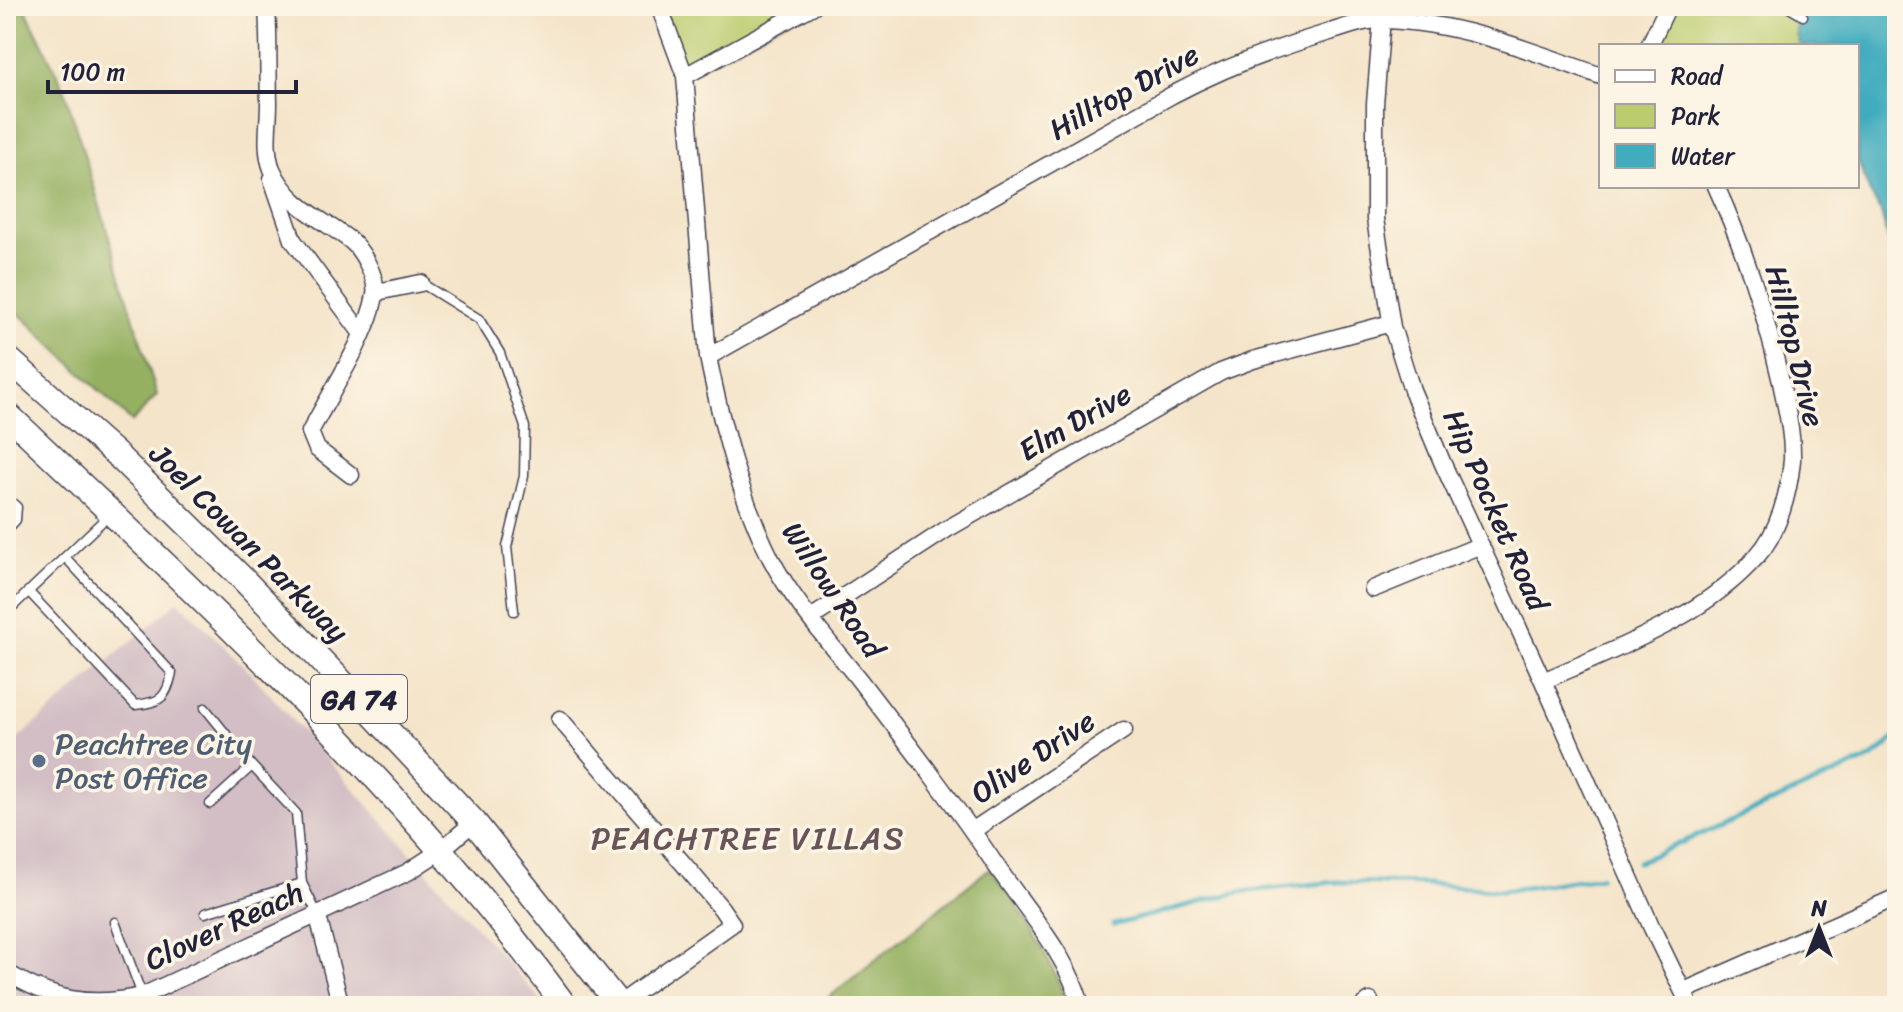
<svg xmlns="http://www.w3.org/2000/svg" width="1903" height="1012" font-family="Sriracha,sans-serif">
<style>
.industrial{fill:#d2bec4}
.green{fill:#bbcc6e;stroke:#6e7754;stroke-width:2}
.forest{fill:#94b061;stroke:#5b694e;stroke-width:2}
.water{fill:#40acbe;stroke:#31677c;stroke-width:2}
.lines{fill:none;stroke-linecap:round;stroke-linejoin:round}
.stream{stroke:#40acbe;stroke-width:5}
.lane-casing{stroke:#423f50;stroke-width:11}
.street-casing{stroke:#423f50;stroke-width:19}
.primary-casing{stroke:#423f50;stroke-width:27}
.lane{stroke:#fff;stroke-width:8}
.street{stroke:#fff;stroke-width:16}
.primary{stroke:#fff;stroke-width:24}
.service-dot{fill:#5c6f8a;stroke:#fcf5e5;stroke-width:3}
.labels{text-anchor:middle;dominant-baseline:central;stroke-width:7;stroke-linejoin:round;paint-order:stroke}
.shield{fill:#fcf5e5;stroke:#63616e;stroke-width:2}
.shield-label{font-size:28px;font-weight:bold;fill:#22223b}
.street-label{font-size:30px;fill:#22223b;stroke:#fcf5e5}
.service-label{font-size:30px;fill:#4e5e75;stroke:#fcf5e5;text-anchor:start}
.neighbourhood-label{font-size:32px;letter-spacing:2px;fill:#685459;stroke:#fcf5e5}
</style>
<rect width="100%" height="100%" fill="#fcf5e5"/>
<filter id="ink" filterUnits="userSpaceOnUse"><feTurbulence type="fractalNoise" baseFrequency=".0125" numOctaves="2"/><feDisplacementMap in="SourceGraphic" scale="16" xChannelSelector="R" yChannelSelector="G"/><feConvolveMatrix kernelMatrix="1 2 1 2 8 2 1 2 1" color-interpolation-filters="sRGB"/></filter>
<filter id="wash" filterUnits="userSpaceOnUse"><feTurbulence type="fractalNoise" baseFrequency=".006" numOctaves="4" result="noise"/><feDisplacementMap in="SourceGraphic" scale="32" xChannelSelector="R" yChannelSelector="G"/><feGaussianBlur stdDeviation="1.8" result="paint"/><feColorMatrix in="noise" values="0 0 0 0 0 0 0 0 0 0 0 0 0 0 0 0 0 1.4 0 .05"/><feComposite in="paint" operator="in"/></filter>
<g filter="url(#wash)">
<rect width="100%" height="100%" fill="#f4e4c9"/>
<path class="industrial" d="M178,601L249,671L546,1006H6V749Z"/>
<path class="green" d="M659,6H813L685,76Z
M1668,6H1804L1796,35L1801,46H1649Z"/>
<path class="forest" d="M6,6H24L64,88L157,395L132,422L6,301Z
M990,868C1022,911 1050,955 1068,1006H818Z"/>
<path class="water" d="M1804,6H1897V274L1881,212L1870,193L1857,159V46H1801C1792,29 1797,23 1804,6Z"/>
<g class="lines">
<path class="stream" d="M1638,862L1873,757L1897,736
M1113,925L1239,892L1336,882L1430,884L1502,891L1600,877"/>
</g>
</g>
<g filter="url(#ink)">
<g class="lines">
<defs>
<path id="lane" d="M1786,6L1803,16
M421,283L479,319L500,353L525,427L524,476L507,547L514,611
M6,497L17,507L16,520L6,531
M28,591L135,705C161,702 166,699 172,673L65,557
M6,613L110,514
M205,708L252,766L296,813L302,883L317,913
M210,804L252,766
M205,913L302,883
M115,922L142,995"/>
<path id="street" d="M267,6C269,38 268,71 269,103C269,125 264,149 272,169C287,204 318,217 347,238C361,247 378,278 375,295C368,337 330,393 310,432L317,449L351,475
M659,6L685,76L708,357C722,426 740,497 771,559C794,603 830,643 860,681C907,742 954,803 997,867C1025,908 1069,957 1081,1006
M1383,6L1375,104V219L1392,327L1412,390L1443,464L1543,681L1652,928L1690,1006
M1649,46L1668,6
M685,76L813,6
M272,179L293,240L362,334
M377,292L421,283
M708,357L1172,95C1223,68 1276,48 1330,32C1347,27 1366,19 1384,20C1459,22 1531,51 1601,76
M1373,589L1481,545
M811,618L947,529L1221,372L1253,360L1391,323
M1543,681C1617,648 1703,618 1757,556C1779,532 1789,492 1792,460C1793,433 1786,408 1781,382C1766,315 1744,248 1716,186
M560,719L721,908L732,924L619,1004
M972,831L1124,730
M317,913L341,1006
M6,972C52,1000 89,1008 142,996L408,872L440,851L474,822
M1684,991L1897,897
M1363,1006L1370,1001"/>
<path id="primary" d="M6,357L118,456L242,578L363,704L474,822L620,1006
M6,413C201,598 406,788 565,1006"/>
</defs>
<use href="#lane" class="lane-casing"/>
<use href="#street" class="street-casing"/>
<use href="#primary" class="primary-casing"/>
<use href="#lane" class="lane"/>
<use href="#street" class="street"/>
<use href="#primary" class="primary"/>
</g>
</g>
<circle class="service-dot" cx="39" cy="761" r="8"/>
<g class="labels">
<rect class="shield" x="311" y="675" width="96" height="48" rx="6"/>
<g class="shield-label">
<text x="359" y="699">GA 74</text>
</g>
<g class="street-label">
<text transform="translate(1124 92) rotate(-29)">Hilltop Drive</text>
<text transform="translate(1795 346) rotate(76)">Hilltop Drive</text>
<text transform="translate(1075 422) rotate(-30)">Elm Drive</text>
<text transform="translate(1496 510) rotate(66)">Hip Pocket Road</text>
<text transform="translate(249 543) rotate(45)">Joel Cowan Parkway</text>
<text transform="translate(833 590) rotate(56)">Willow Road</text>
<text transform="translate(1033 757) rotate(-34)">Olive Drive</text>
<text transform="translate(224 926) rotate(-25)">Clover Reach</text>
</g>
<g class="service-label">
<text x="55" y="744">Peachtree City<tspan x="55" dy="34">Post Office</tspan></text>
</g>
<g class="neighbourhood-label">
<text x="748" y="838">PEACHTREE VILLAS</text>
</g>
</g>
<rect width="1903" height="1012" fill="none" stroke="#fcf5e5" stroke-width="32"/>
<rect x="1599" y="44" width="260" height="144" fill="#fcf5e5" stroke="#a5a1a1" stroke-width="2"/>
<rect x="1615" y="70" width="40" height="12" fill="#ffffff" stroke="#a5a1a1" stroke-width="2"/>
<text x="1671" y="84" font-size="24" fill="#22223b">Road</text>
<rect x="1615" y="104" width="40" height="24" fill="#bbcc6e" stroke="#a5a1a1" stroke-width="2"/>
<text x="1671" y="124" font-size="24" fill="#22223b">Park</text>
<rect x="1615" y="144" width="40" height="24" fill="#40acbe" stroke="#a5a1a1" stroke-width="2"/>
<text x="1671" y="164" font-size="24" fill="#22223b">Water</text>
<g transform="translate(1819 928)" stroke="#fcf5e5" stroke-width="6" paint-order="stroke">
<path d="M0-6L14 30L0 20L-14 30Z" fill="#22223b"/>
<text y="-12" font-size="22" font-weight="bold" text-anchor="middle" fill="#22223b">N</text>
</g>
<path d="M48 80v12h248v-12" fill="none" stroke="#22223b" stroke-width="4"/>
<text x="60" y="80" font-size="24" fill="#22223b" stroke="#fcf5e5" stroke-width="6" paint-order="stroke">100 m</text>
</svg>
